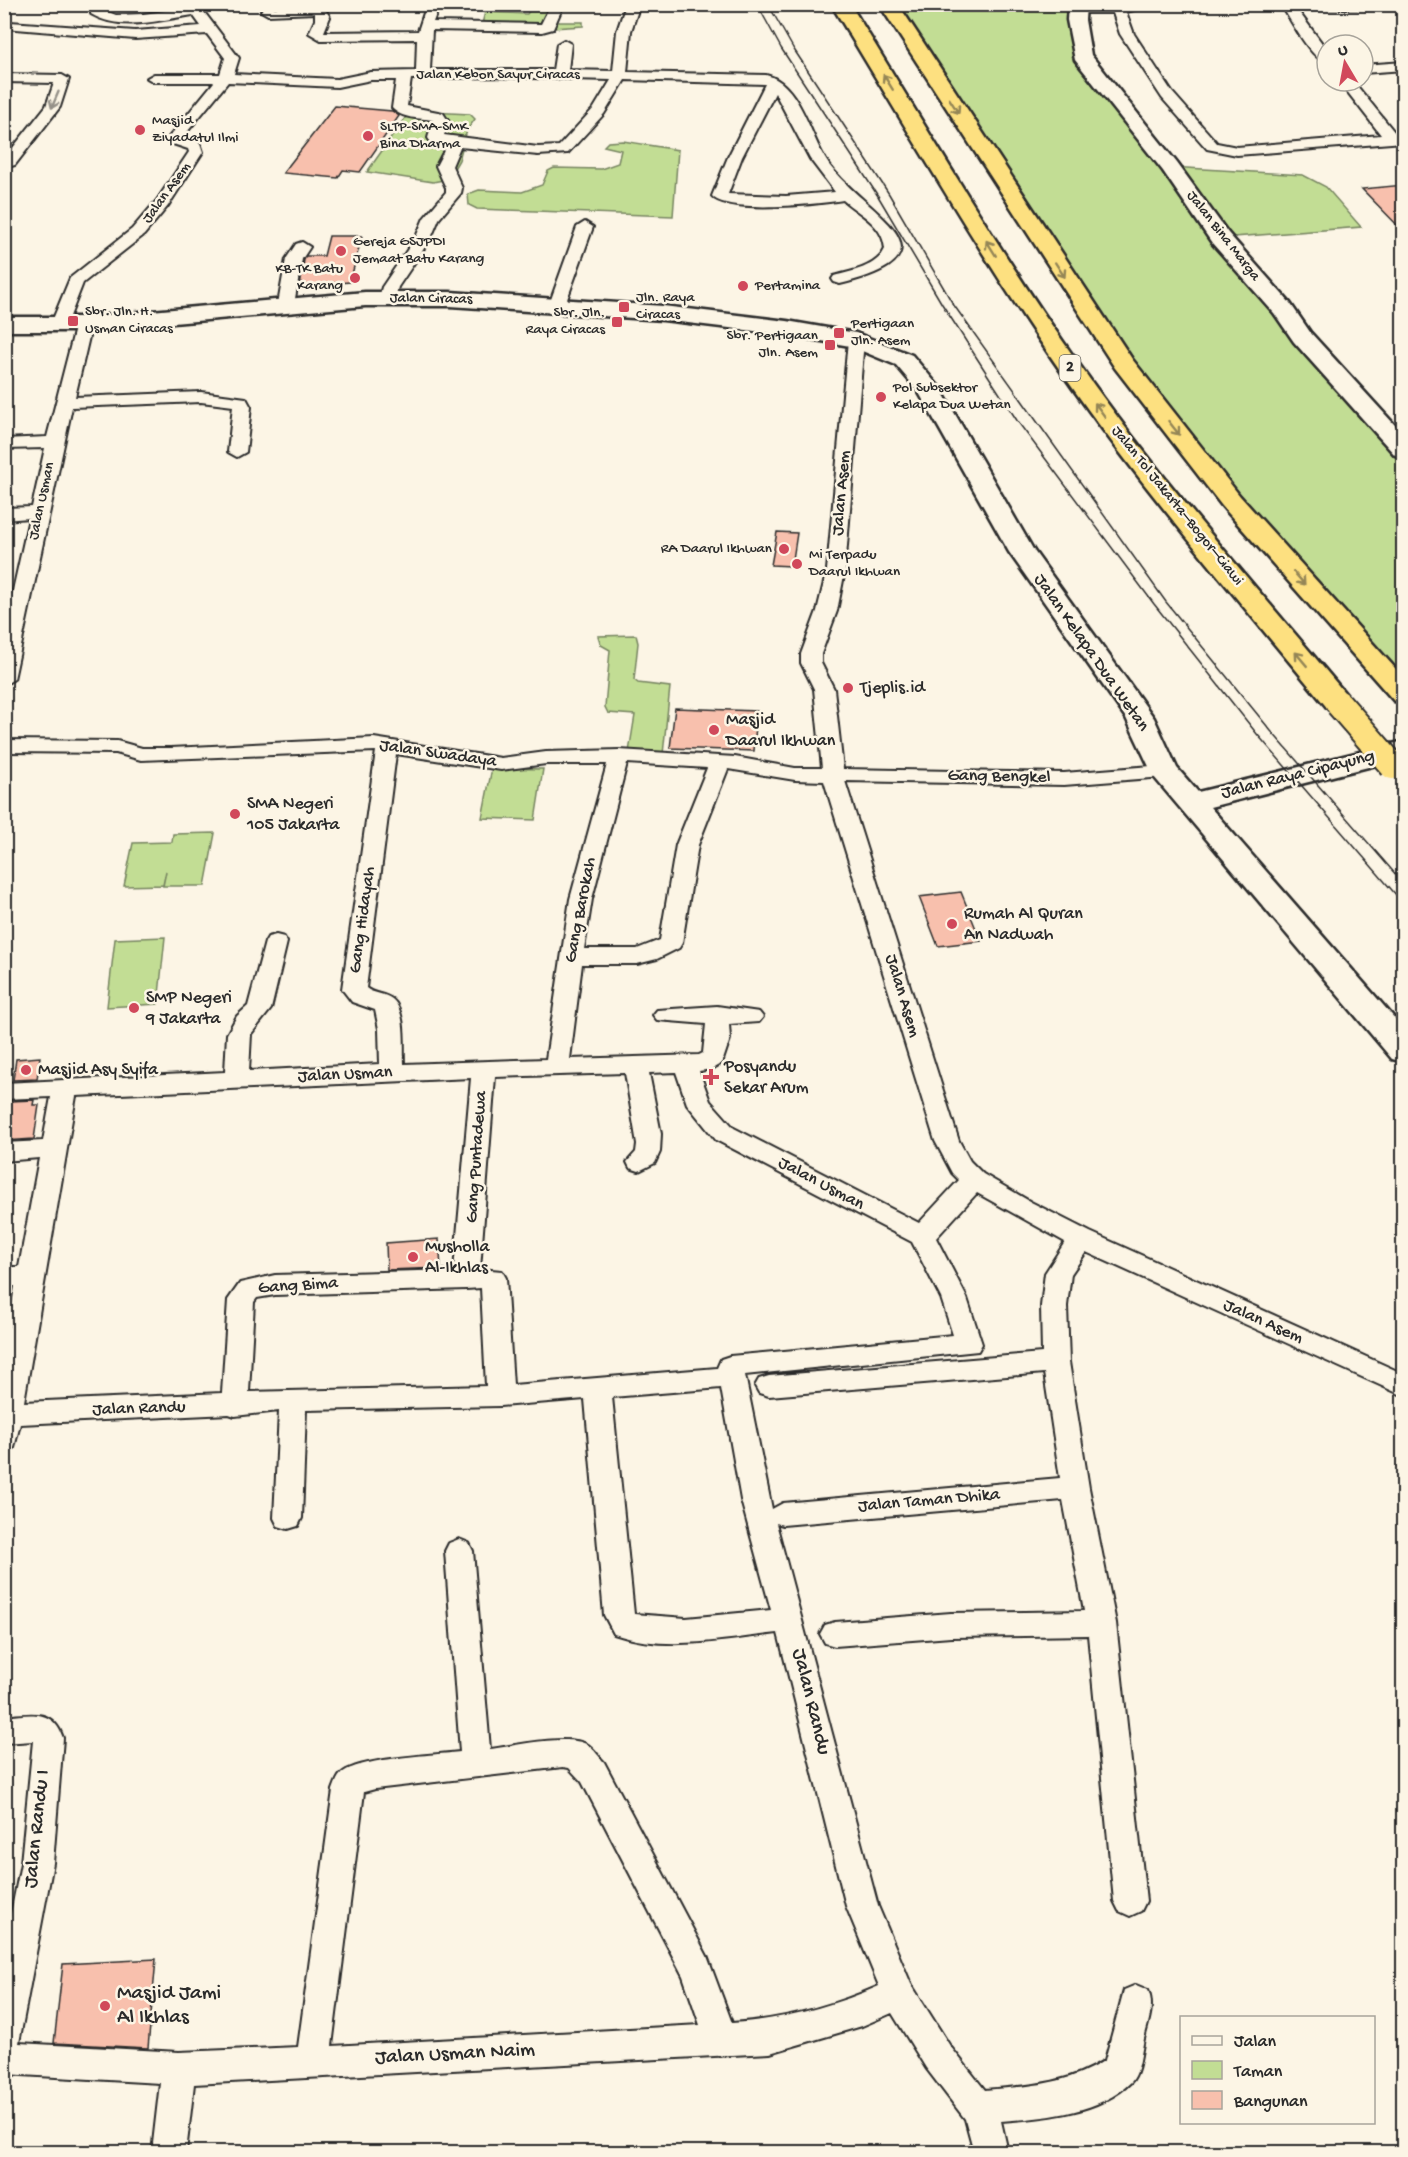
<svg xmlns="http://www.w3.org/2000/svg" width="1408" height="2157" font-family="'Gochi Hand',sans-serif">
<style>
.green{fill:#c2dd94;stroke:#768460;stroke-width:1.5}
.building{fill:#f8c0ad;stroke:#2b2b2b;stroke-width:1.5}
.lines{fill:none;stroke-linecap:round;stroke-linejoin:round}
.street-casing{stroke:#2b2b2b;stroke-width:4}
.secondary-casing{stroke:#2b2b2b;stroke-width:5}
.highway-casing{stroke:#2b2b2b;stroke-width:5}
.street{fill:#fcf5e5;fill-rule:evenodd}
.secondary{fill:#fcf5e5;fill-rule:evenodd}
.highway{fill:#fde080;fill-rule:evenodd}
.tram{stroke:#2b2b2b;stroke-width:1.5}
.highway-bridge-casing{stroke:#2b2b2b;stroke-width:30;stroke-linecap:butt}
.highway-bridge{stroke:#fde080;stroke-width:26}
.oneway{stroke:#948656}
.oneway2{stroke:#949088}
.poi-dot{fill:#d1495b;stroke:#fcf5e5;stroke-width:2}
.labels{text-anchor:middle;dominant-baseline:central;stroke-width:5;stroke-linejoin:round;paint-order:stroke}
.far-street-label{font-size:15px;fill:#2b2b2b;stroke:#fcf5e5}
.far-poi-label{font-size:15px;fill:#2b2b2b;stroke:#fcf5e5;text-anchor:start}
.shield{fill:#fcf5e5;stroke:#6a6863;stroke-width:1.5}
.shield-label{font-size:16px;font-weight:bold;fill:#2b2b2b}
.street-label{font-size:18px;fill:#2b2b2b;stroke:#fcf5e5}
.poi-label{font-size:18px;fill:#2b2b2b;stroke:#fcf5e5;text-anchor:start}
.near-street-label{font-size:21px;fill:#2b2b2b;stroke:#fcf5e5}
.near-poi-label{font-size:21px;fill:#2b2b2b;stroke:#fcf5e5;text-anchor:start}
</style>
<rect width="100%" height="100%" fill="#fcf5e5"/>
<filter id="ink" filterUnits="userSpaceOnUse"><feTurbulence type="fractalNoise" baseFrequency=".0167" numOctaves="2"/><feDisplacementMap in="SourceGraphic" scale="12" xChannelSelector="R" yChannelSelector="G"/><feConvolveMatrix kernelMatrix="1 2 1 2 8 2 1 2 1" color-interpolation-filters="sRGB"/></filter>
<g filter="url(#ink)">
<path class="green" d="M888,5H1078L1082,56L1170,167L1303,175L1326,187L1361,227L1221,238L1403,450V690L1200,462Z
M542,7L554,9L557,22H583V26L522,30L482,24L485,12L527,14L531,8Z
M410,111L470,114L475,119L467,130L459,160L448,179L433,182L367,172Z
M623,141L678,150L673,216L477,209L469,205L468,194L479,190L522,192L542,185L548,171L554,168L601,169L618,163L621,150L604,146L608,142Z
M636,635L638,643L634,680L638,683L670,687L663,754L629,752L635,715L608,713L605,707L610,650L601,645L598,636Z
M492,768L543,769L535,820L482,818Z
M215,833L205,886H163L166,871L163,885L124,886L133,843L172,842L173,834Z
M165,937L158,1004L107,1007L115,939Z"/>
<path class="building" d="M335,106L392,111L399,116L360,172L343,170L338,178L283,173Z
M1404,185V232L1362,189Z
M329,236H362L350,282L300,286L304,260L306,256H324Z
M777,532L797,533L792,566L771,565Z
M675,708L757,711L754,751L670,748Z
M961,892L981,941L938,946L919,897Z
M40,1057L37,1079L13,1080L16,1059Z
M34,1100L33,1105H39L34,1139L4,1141V1107L9,1106L10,1101Z
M439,1239L441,1268L387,1270L386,1243Z
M156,1959L148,2048L54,2043L63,1964Z"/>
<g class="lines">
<defs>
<path id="street" d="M91,4H105L103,10L116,15L143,14L187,8L185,4H198L239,58L234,74L337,79L371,72L416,71L417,39L321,40L309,33L315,20V13L268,15L261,11L263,8L323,6L330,17L324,32L418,31L427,4H440L433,22L541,24L551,4H564L553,29L542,32L432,30L430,70H553L557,44L564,40L571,44L568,70L613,71L617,31L626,4H640L631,31L627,72L766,75C797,82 809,130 823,155C851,209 973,251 840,284L834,282L832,279L834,276C852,271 877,267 885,249C883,224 860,215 843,200C819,204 727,214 712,196L728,157L765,84L625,80L604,114L568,153L538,155L460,147L452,166L462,188L461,193L439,219L431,238L398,287L395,298L387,303L379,298L382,287L416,237L424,218L446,192V188L436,166L447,145L430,141L428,138L433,120C419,118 402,119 392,108L396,80H371L337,87L228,82L183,137L200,143L203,152L168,206L144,235L83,283L67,324L65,328H53L51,324L70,278L132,229L157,200L189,152L188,149L173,144L169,137L214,82H154L147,78L154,74H220L225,58L207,34L135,39L4,28L5,23L10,22L135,31L201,26L193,15C160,20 121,32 91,14ZM490,77L611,80L594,108L559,146L538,147L444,135L449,122L443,113L407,106L411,79ZM775,93L810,159L835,192L786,196L728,194L742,157Z
M1157,4L1126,12L1134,34L1172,92L1217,143L1237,147L1381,135L1339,81H1353L1396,134H1404V142L1237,155L1207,149L1162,98L1120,34L1113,13H1076L1069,9L1076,5Z
M1259,4H1364L1358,8H1296L1327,50V63C1311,59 1292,22 1283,8H1265Z
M1404,62V70L1363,73V65Z
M4,74L62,75L69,79L60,107L15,165L4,168V159L46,106L54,83L4,82Z
M585,222L593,227L565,305L557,310L551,308L549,305L577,227Z
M302,242L310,247L302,259L294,304L286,309L280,307L278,304L286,259L296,244Z
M84,319L92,324L75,397L201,392L246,398L251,407L246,452L237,457L228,452L233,406L201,402L72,407L14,679L4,685V631L29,518L4,520V508L32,507L45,448L4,449V439L47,437L76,324Z
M856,335L864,340L845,570L837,611L821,654V663L834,689L843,769L1064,773L1164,765L1171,767L1174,771L1171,775L1164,777L1064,785L845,781L959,1141L970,1161L983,1174L1031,1202L1090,1232L1404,1374V1396L1086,1252L1071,1274L1067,1306L1069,1362L1089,1488L1116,1623L1146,1901L1141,1911L1130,1916L1119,1911L1114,1901L1088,1635L951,1637L835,1646L825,1643L820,1634L825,1625L835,1622L951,1613L1084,1611L1063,1500L783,1525L776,1523L878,1906L911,1984L950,2046L985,2090C1029,2086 1067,2085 1105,2060L1124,1990L1136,1985L1148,1990C1155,2006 1148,2022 1144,2039C1141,2051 1140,2073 1131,2082C1099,2114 1043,2118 1001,2121L1008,2152H974L965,2119L926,2068L892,2013L862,2026L770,2053L194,2084L186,2152H152L160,2083L4,2074V1949L21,1863L33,1741L4,1743V1717C30,1714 53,1708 63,1738L53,1863L19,2043L179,2052L298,2047L333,1790C335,1785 337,1778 341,1774C357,1758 436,1755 460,1752L445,1551L449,1543L459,1539L469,1543L473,1551L490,1749C513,1746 569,1733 588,1745C594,1749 599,1757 604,1762L707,1956L732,2023C783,2020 833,2006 879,1986L846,1906L778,1633C724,1639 666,1652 614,1634L604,1615L585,1399L500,1406L306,1410L302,1518L298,1526L288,1529L278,1526L274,1518L279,1411L235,1416L229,1414L20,1424L14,1448L4,1451V1353L15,1286L4,1287V1267H19L39,1158L4,1161V1143L43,1141L51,1097L4,1099V1083L225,1072L227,1034L237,1016L248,1006L265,942L268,937L276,935L284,937L287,942L271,1009L251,1034L249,1071L380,1064L379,1029L375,1010L352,1002L342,989L376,751L141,760L116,753L7,752H4V740L117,741L142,748H171L374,738L501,758L546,752L619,750L735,757L795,768H822L814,689L801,663V654L817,611L827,570L848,340ZM396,754L501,770L546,764H607L570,899L546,1059L404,1064C403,1046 407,1011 392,999C384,993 373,994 366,988ZM627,763L707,768L676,845L660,940L637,949H584L592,899ZM728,769L795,780L824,781L935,1141L952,1173L959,1180L919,1223L734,1128L710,1101L699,1071L712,1069L722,1063L730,1039L729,1024L759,1022L763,1017L759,1012L717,1006L657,1010L653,1015L657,1020L706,1024L703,1053L699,1055L570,1059L582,964H637L657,959L679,948L682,943L698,845ZM676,1072L687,1104L716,1140L912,1242L941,1298L953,1335L730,1356L721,1359L717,1368L513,1385L506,1278L502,1271L480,1269L495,1077L625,1073L637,1144L636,1152L627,1162L630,1168L639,1171L655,1163L660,1152L661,1134L649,1073ZM471,1078L454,1270L275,1275L240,1283L228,1300L222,1393L24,1402L76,1096ZM977,1193L1065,1242L1045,1273L1041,1306L1042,1353L769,1376L759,1379L755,1386L759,1393L769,1396L1044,1373L1060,1478L783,1503L772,1509L745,1375L978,1351L982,1344L967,1298L936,1238ZM466,1289L481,1288L486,1386L249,1392L254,1302L257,1298L275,1295ZM721,1388L741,1500L771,1610L686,1618L634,1614L612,1397ZM563,1767L569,1768L582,1782L683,1976L700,2025L332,2046L364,1792L375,1789Z"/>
<path id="secondary" d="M1068,4H1086L1085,20L1091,55L1177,163L1228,233L1290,303L1310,332L1404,435V457L1395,455L1294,342L1274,313L1212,243L1163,171L1075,60L1067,20Z
M365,292H450L663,306L787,321L856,333L912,355L940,388L1034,551L1154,718L1177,768L1198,792L1404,741V758L1210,807L1404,1029V1062L1392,1059L1154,777L1126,718L1009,552L918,391L896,365L850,346L787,335L663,320L450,306H365L84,331H4V317H84Z"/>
<path id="highway" d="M831,4H850C926,126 998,251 1081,367C1163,483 1258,589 1349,698L1353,704L1349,710L1339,712L1329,710C1238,599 1144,491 1062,373C979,254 907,128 831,4Z
M879,4H898L1132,359L1240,496L1404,678V703L1394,701L1222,506L1115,368Z"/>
</defs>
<use href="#street" class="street-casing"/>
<use href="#secondary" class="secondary-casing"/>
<use href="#highway" class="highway-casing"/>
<use href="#street" class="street"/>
<use href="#secondary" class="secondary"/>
<use href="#highway" class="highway"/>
<path class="tram" d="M757,4L781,48L878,196L942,304L1018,422L1154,604L1257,734L1404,904
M768,4L793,48L889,194L953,304L1166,602L1271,731L1404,884"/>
<defs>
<path id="highway-bridge" d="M1339,704L1393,766"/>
</defs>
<use href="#highway-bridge" class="highway-bridge-casing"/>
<use href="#highway-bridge" class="highway-bridge"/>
</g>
<defs><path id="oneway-shaft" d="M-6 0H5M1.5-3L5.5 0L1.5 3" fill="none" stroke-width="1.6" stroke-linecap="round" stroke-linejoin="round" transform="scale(1.5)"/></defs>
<g class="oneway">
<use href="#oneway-shaft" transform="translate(888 82) rotate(-122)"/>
<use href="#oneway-shaft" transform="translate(954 106) rotate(57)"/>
<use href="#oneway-shaft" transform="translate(991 248) rotate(-122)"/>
<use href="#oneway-shaft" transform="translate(1060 270) rotate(57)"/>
<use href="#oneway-shaft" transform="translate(1100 410) rotate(-126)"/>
<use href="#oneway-shaft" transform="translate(1174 428) rotate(52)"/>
<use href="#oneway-shaft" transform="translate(1299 578) rotate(49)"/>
<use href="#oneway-shaft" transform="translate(1301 659) rotate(-130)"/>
</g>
<use class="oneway2" href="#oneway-shaft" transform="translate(55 100) rotate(113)"/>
</g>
<g class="poi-dot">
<circle cx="140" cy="130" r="6"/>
<circle cx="368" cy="136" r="6"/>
<circle cx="341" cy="251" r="6"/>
<circle cx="355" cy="278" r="6"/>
<circle cx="743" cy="286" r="6"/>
<rect x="618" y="301" width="12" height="12" rx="3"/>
<rect x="67" y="315" width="12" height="12" rx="3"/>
<rect x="611" y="316" width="12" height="12" rx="3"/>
<rect x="833" y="327" width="12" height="12" rx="3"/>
<rect x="824" y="339" width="12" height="12" rx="3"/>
<circle cx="881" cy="397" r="6"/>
<circle cx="784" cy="549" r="6"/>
<circle cx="797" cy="564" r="6"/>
<circle cx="848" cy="688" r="6"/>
<circle cx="714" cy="730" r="6"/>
<circle cx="235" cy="814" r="6"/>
<circle cx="952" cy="924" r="6"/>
<circle cx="134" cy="1008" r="6"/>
<circle cx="26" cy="1070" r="6"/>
<path d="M708 1068h6v6h6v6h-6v6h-6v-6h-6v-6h6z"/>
<circle cx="413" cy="1257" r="6"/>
<circle cx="105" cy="2006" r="6"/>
</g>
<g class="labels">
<g class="far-street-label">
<text x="498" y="75">Jalan Kebon Sayur Ciracas</text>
<text transform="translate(167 193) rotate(-54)">Jalan Asem</text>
<text transform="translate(1223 236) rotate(52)">Jalan Bina Marga</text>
<text transform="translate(431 299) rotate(1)">Jalan Ciracas</text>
<text transform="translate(42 501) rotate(-78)">Jalan Usman</text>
<text transform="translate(1177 506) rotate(51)">Jalan Tol Jakarta–Bogor–Ciawi</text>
</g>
<g class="far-poi-label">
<text x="152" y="121">Masjid<tspan x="152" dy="17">Ziyadatul Ilmi</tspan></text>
<text x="380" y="127">SLTP-SMA-SMK<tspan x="380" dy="17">Bina Dharma</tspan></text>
<text x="353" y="242">Gereja GSJPDI<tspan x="353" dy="17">Jemaat Batu Karang</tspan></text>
<text x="343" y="269" text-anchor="end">KB-TK Batu<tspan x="343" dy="17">Karang</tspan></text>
<text x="755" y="286">Pertamina</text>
<text x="636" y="298">Jln. Raya<tspan x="636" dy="17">Ciracas</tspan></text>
<text x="85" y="312">Sbr. Jln. H.<tspan x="85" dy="17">Usman Ciracas</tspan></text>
<text x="605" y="313" text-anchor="end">Sbr. Jln.<tspan x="605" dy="17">Raya Ciracas</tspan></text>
<text x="851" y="324">Pertigaan<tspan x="851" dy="17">Jln. Asem</tspan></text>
<text x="818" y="336" text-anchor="end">Sbr. Pertigaan<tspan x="818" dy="17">Jln. Asem</tspan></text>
<text x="893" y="388">Pol Subsektor<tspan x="893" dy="17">Kelapa Dua Wetan</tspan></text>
<text x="772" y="549" text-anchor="end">RA Daarul Ikhwan</text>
<text x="809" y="555">Mi Terpadu<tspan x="809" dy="17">Daarul Ikhwan</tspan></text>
</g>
<rect class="shield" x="1059.5" y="355" width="21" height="26" rx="4.5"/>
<g class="shield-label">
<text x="1070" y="368">2</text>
</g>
<g class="street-label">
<text transform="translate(842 493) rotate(-85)">Jalan Asem</text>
<text transform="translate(1091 653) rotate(55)">Jalan Kelapa Dua Wetan</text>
<text transform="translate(438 754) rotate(8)">Jalan Swadaya</text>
<text transform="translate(1298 775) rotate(-14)">Jalan Raya Cipayung</text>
<text transform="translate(999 777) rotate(1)">Gang Bengkel</text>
<text transform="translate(581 910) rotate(-79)">Gang Barokah</text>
<text transform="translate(363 920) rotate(-82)">Gang Hidayah</text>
<text transform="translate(902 996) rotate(73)">Jalan Asem</text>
<text transform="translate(345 1075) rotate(-3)">Jalan Usman</text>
<text transform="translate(477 1157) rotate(-86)">Gang Puntadewa</text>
<text transform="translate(821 1184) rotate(28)">Jalan Usman</text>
<text transform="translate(298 1286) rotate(-4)">Gang Bima</text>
<text transform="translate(1263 1322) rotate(24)">Jalan Asem</text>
<text transform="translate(139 1409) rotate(-2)">Jalan Randu</text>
<text transform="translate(929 1501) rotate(-5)">Jalan Taman Dhika</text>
</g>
<g class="poi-label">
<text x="860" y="688">Tjeplis.id</text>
<text x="726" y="720">Masjid<tspan x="726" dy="21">Daarul Ikhwan</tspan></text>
<text x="247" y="804">SMA Negeri<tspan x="247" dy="21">105 Jakarta</tspan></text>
<text x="964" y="914">Rumah Al Quran<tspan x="964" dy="21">An Nadwah</tspan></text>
<text x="146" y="998">SMP Negeri<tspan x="146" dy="21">9 Jakarta</tspan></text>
<text x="724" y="1067">Posyandu<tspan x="724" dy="21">Sekar Arum</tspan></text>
<text x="38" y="1070">Masjid Asy Syifa</text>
<text x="425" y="1247">Musholla<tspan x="425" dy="21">Al-Ikhlas</tspan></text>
</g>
<g class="near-street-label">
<text transform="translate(810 1702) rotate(76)">Jalan Randu</text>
<text transform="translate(38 1829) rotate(-84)">Jalan Randu I</text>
<text transform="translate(455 2055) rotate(-3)">Jalan Usman Naim</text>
</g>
<g class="near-poi-label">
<text x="117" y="1994">Masjid Jami<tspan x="117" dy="24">Al Ikhlas</tspan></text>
</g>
</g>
<rect width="1408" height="2157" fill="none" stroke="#fcf5e5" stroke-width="24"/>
<rect x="12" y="12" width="1384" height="2133" fill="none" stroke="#2b2b2b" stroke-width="2" filter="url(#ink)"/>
<rect x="1180" y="2016" width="195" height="108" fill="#fcf5e5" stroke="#a8a49b" stroke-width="1.5"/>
<rect x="1192" y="2036" width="30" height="9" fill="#fcf5e5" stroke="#a8a49b" stroke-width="1.5"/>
<text x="1234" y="2046" font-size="18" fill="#2b2b2b">Jalan</text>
<rect x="1192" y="2061" width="30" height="18" fill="#c2dd94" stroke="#a8a49b" stroke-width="1.5"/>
<text x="1234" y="2076" font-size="18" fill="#2b2b2b">Taman</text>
<rect x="1192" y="2091" width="30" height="18" fill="#f8c0ad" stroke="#a8a49b" stroke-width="1.5"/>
<text x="1234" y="2106" font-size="18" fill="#2b2b2b">Bangunan</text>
<g transform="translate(1345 63) rotate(350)"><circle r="28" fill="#fcf5e5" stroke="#a8a49b" stroke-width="1.5"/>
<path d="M0-4.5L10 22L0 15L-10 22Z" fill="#d1495b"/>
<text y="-9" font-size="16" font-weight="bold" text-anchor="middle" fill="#2b2b2b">U</text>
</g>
</svg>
